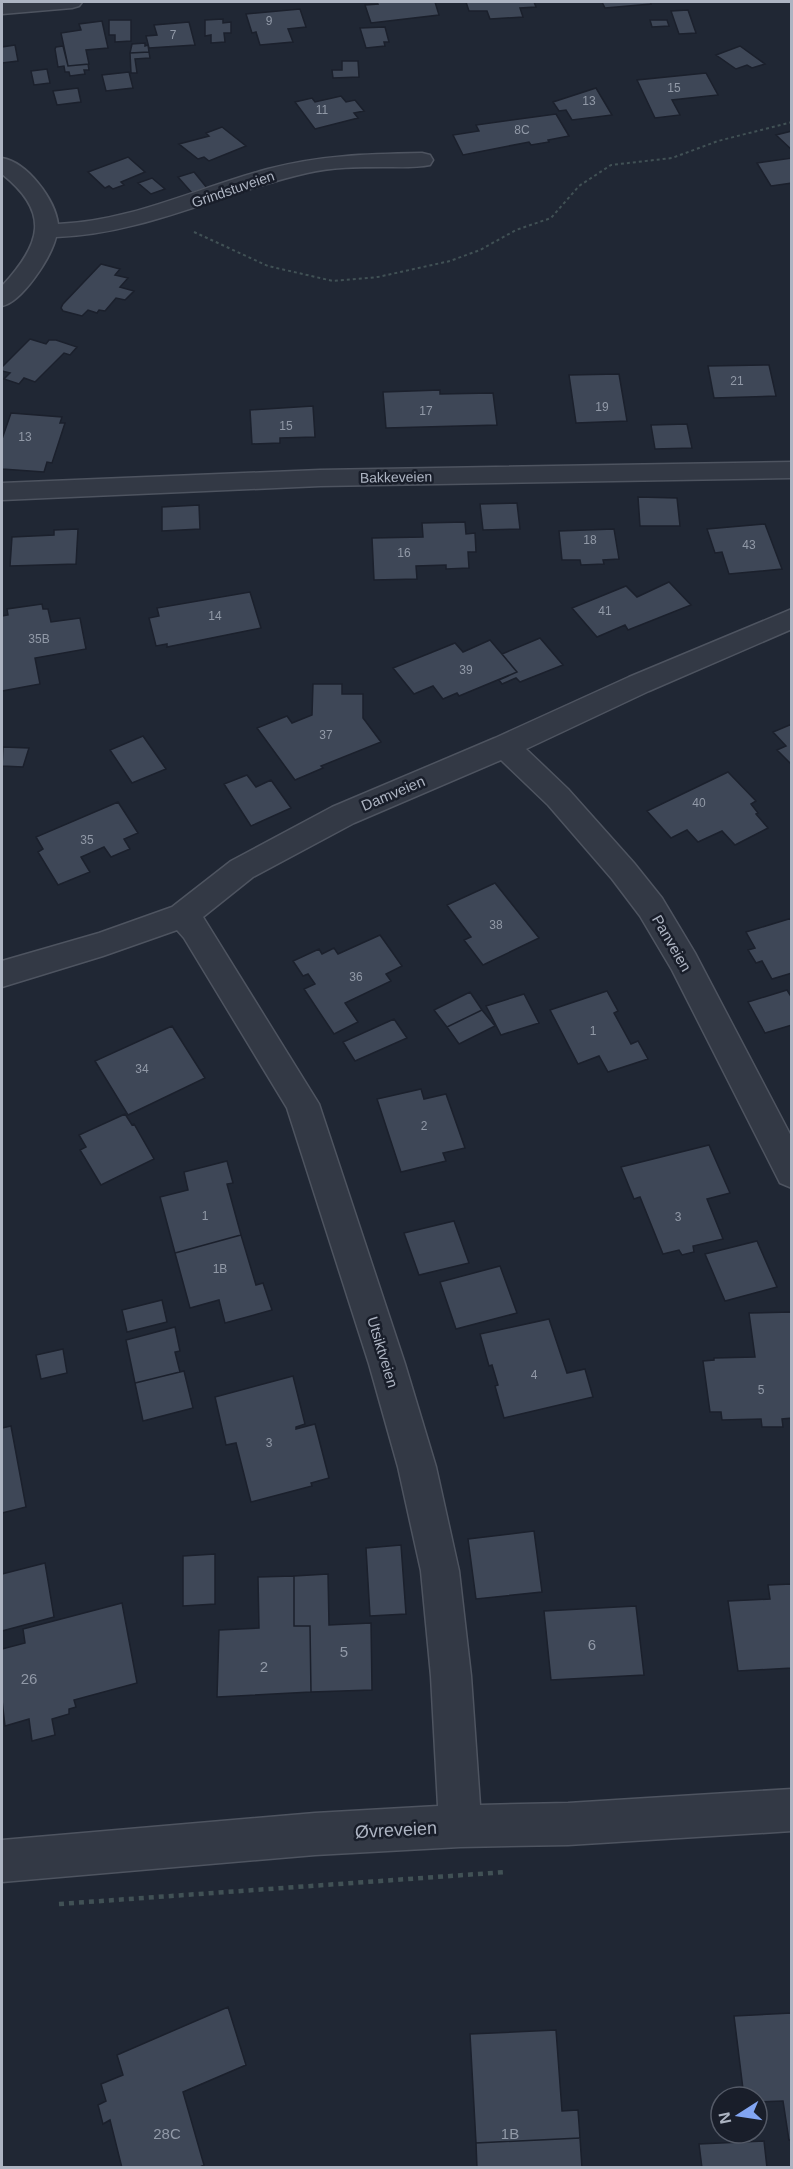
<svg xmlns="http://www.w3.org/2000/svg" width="793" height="2169" font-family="Arial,sans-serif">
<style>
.building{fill:#3e4757;stroke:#1b202c;stroke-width:1.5}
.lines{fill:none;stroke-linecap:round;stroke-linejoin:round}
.minor-casing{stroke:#4e5460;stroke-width:3}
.path-far1{stroke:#415155;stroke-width:2;stroke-dasharray:3 3;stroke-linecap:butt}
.path{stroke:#415155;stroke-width:4.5;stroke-dasharray:5 5;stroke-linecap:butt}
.minor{fill:#333945;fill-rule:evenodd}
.labels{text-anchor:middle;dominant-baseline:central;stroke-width:5;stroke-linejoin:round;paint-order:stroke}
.number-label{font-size:12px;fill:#9199a7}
.far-street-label{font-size:14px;fill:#adb4c2;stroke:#191e2a}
.street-label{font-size:15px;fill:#adb4c2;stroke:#191e2a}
.near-number-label{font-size:15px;fill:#9199a7}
.near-street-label{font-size:18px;fill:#adb4c2;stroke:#191e2a}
</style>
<rect width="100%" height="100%" fill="#202734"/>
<path class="building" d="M377,2H435L439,15L371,23L365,5L378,4Z
M466,2H534L536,7L520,8L523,17L490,19L487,11H469Z
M602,2H650L651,4L605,8Z
M300,9L306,27L288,29L293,42L260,45L256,32L252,33L246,14Z
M688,10L696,33L679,34L671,11Z
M223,19V23L231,22V33H224L225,42L211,43V35L205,36V20Z
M109,20H131V41L115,42V35H109Z
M650,20H667L669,26L652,27Z
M102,21L108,48L86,50L89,64L68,66L61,33L81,30L79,24Z
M189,22L195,45L149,48L146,36L157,35L154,25Z
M385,27L389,42H384L385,46L366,48L360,28Z
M145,43V46L148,45L149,52L130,53L132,44Z
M15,45L18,61L2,63V47Z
M63,46L68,66L88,64L89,70H84L85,74L70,76L69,72H65L64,66L58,67L55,49L56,47Z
M740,46L765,64L752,68L747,65L736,69L716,55Z
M149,52L150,58L135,59L137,73H131L130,53Z
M342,61H358L359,77L333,78L332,70H342Z
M47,69L50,83L34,85L31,71Z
M129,72L133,88L106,91L102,75Z
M706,73L718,95L672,100L680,115L655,118L637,80Z
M78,88L81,102L57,105L53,91Z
M596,88L612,115L572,120L566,110L559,111L553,102Z
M341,96L346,102L355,100L364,111L354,113L358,118L315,129L295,102L312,98L315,102Z
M556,114L569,136L548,140L549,142L531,145L529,142L463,155L453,135L479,131L476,125Z
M222,127L246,146L209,161L204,157L198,159L179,144L209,136L206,133Z
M792,131V150L776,135Z
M128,157L145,172L121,182L124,185L113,189L109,186L105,188L88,172Z
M792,158V183L771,186L757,163Z
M194,172L207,188L192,193L178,177Z
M152,178L165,189L151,194L138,183Z
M101,264L120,269L115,275L128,278L120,287L134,291L125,300L116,298L105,311L99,310L97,313L88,310L82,316L63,311L61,308L63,304Z
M30,339L46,344L49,340H56L77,347L70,355L64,353L35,382L24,378L19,384L4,379L10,373L2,371V367Z
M769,365L776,396L714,398L708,366Z
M619,374L627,421L576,423L569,375Z
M440,390V394L493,393L497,425L386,428L383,392Z
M313,406L315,437L280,438V443L252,444L250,410Z
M11,413L62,417L60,423H65L52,463L47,462L44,472L2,469V439Z
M687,424L692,448L655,449L651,425Z
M638,497L677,498L680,526H640Z
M517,503L520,529L483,530L480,504Z
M199,505L200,529L162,531V507Z
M465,522L466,534L475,533L476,552H468L469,568L446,569V565L416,566L417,579L374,580L372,538L423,537L422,523Z
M765,524L782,569L729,574L722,552L715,553L707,529Z
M78,529L76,564L10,566L12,537L54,535V530Z
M614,529L619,559L603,560L604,564L581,565L580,560H562L559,531Z
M669,582L691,605L628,630L625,625L597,637L572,608L626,586L637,597Z
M250,592L261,628L167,647V644L156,646L149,618L159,616L157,608Z
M42,604L43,609H48L51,622L80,618L86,649L35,658L40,684L2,691V616L8,615L7,609Z
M540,638L563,665L520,682L516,678L502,684L499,680L517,672L502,654Z
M490,640L517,672L459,696L457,693L443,699L433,686L414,694L393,668L455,643L463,652Z
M313,684H342V694H363V718L381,742L321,766L323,768L295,780L257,728L287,716L292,723L312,715Z
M792,724V765L777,750L786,746L773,732Z
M143,736L166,769L132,783L110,750Z
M3,747L29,748L23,767L2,766Z
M728,772L756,801L751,804L758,813L756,814L768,828L735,845L722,831L698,842L687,830L671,838L647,811Z
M247,775L256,787L271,780L291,808L251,826L224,784Z
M118,802L138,833L124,839L130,849L111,857L104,847L81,857L90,872L58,885L38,852L43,849L36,837Z
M495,883L539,938L483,965L464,940L471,937L447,905Z
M792,918V973L772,979L762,961L756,963L748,950L755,948L746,932Z
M380,935L402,966L386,974L391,981L345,1003L358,1022L334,1034L304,989L315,984L308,974L303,976L293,961L319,949L322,954L334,948L338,954Z
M787,990L792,998V1025L765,1033L748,1002Z
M607,991L618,1011L614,1013L631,1044L638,1041L648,1059L608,1072L599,1056L578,1064L550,1010Z
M470,992L482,1010L447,1027L434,1010Z
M524,994L539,1023L501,1035L486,1006Z
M482,1010L495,1026L459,1044L447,1027Z
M394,1019L407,1038L355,1061L343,1042Z
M172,1026L205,1078L128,1115L95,1061Z
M421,1089L424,1099L446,1094L465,1148L443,1153L446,1161L401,1172L377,1099Z
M125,1114L132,1125L134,1124L154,1159L101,1185L80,1150L86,1147L79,1135Z
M709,1145L730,1193L707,1199L723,1239L693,1246L694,1252L682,1255L679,1250L663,1254L640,1197L634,1199L621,1167Z
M227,1161L233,1183L227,1184L241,1235L175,1253L160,1197L188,1190L184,1172Z
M454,1221L469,1263L419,1275L404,1233Z
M241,1235L256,1285L263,1283L272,1310L225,1323L219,1300L190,1308L175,1253Z
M757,1241L777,1287L725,1301L705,1254Z
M500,1266L517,1313L456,1329L440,1282Z
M162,1300L167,1322L127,1332L122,1310Z
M792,1312V1418L782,1419L783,1427H762L761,1419L722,1420L721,1412H710L703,1361L714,1360V1358L755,1357L749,1313Z
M549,1319L567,1373L585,1369L593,1397L504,1418L495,1386L498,1385L492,1365L489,1366L480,1334Z
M175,1327L180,1351L175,1352L180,1372L135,1383L126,1340Z
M63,1349L67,1373L41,1379L36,1355Z
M184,1371L193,1408L143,1421L135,1383Z
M293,1376L305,1424L296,1427V1429L315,1424L329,1478L311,1483L312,1486L251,1502L236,1443L226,1445L215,1397Z
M11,1426L26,1507L2,1513V1428Z
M534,1531L542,1592L476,1599L468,1539Z
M401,1545L406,1614L370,1616L366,1548Z
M215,1554V1604L183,1606V1556Z
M45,1563L54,1617L2,1631V1574Z
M328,1574L329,1625L371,1623L372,1690L311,1692L310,1626H294V1576Z
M294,1576V1626H310L311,1692L217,1697L219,1630L259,1628L258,1577Z
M792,1584V1668L738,1671L728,1601L770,1599L768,1585Z
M122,1603L137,1683L74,1700L76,1707L69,1709V1714L52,1719L55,1735L32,1741L29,1719L5,1726L2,1700V1649L25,1643L23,1629Z
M636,1606L644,1675L551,1680L544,1611Z
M228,2007L246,2065L183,2092L204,2165L198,2168H122L110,2120L103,2124L98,2105L106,2101L101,2084L123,2075L117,2055Z
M792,2013V2140H789L783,2101L757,2102V2097H744L734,2016Z
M556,2030L562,2111L578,2110L580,2138L476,2143L470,2034Z
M580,2138L582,2168H477L476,2143Z
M764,2141L767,2168H702L699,2144Z"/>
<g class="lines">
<defs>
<path id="minor" d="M2,2H82L79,6L72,8L2,14Z
M422,153L430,155L433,160L430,165C415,168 399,167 384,167C359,167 332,167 307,173C222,192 145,234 56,237C51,258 22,302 2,306V286C41,244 51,213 2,174V158C27,162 55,199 58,224C132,221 197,188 268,169C321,155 368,154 422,153Z
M792,462V478L320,486L2,500V483L320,470Z
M792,609V629L649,691L526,749L568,789L634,863L662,898L695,953L792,1138V1188L780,1183L672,970L640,916L612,879L548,805L501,760L354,823L253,877L203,917L319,1104L405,1364L436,1467L459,1571L471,1676L480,1805L568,1803L792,1789V1831L568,1845L460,1847L315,1855L2,1882V1840L315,1813L438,1806L431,1676L421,1571L398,1467L369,1364L287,1108L184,938L177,930L103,956L2,987V961L99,933L172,907L231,861L332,807L495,738L629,677Z"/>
</defs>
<use href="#minor" class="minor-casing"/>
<path class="path-far1" d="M194,232L268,266L333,281L378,277L450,261L480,250L516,230L551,218L579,186L611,165L672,158L718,141L792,122"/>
<path class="path" d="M59,1904L506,1872"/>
<use href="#minor" class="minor"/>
</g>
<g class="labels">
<g class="number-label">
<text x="269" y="21">9</text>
<text x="173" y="35">7</text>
<text x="674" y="88">15</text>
<text x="589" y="101">13</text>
<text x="322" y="110">11</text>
<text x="522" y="130">8C</text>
<text x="737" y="381">21</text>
<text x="602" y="407">19</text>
<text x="426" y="411">17</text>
<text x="286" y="426">15</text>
<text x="25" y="437">13</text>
<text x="590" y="540">18</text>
<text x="749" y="545">43</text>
<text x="404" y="553">16</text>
<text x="605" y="611">41</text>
<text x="215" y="616">14</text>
<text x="39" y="639">35B</text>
<text x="466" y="670">39</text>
<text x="326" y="735">37</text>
<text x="699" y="803">40</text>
<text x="87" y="840">35</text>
<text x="496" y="925">38</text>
<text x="356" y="977">36</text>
<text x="593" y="1031">1</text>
<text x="142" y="1069">34</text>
<text x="424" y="1126">2</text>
<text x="205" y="1216">1</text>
<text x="678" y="1217">3</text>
<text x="220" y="1269">1B</text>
<text x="534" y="1375">4</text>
<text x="761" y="1390">5</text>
<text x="269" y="1443">3</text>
</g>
<g class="far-street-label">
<text transform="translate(233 189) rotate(-19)">Grindstuveien</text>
<text transform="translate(396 477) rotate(-1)">Bakkeveien</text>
</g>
<g class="street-label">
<text transform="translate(393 793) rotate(-23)">Damveien</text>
<text transform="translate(672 943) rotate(60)">Panveien</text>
<text transform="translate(383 1352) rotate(73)">Utsiktveien</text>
</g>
<g class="near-number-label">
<text x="592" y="1644">6</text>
<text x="344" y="1651">5</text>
<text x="264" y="1666">2</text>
<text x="29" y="1678">26</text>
<text x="167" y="2133">28C</text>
<text x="510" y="2133">1B</text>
</g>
<g class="near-street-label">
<text transform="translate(396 1830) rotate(-3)">Øvreveien</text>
</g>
</g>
<rect width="793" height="2169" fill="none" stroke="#adb4c2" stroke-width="6"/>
<g transform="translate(739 2115) rotate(258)"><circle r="28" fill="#191e2a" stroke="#545a67" stroke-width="1.5"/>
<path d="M0-4.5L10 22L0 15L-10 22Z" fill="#82a5f2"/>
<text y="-9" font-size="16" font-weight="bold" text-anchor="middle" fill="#adb4c2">N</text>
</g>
</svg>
